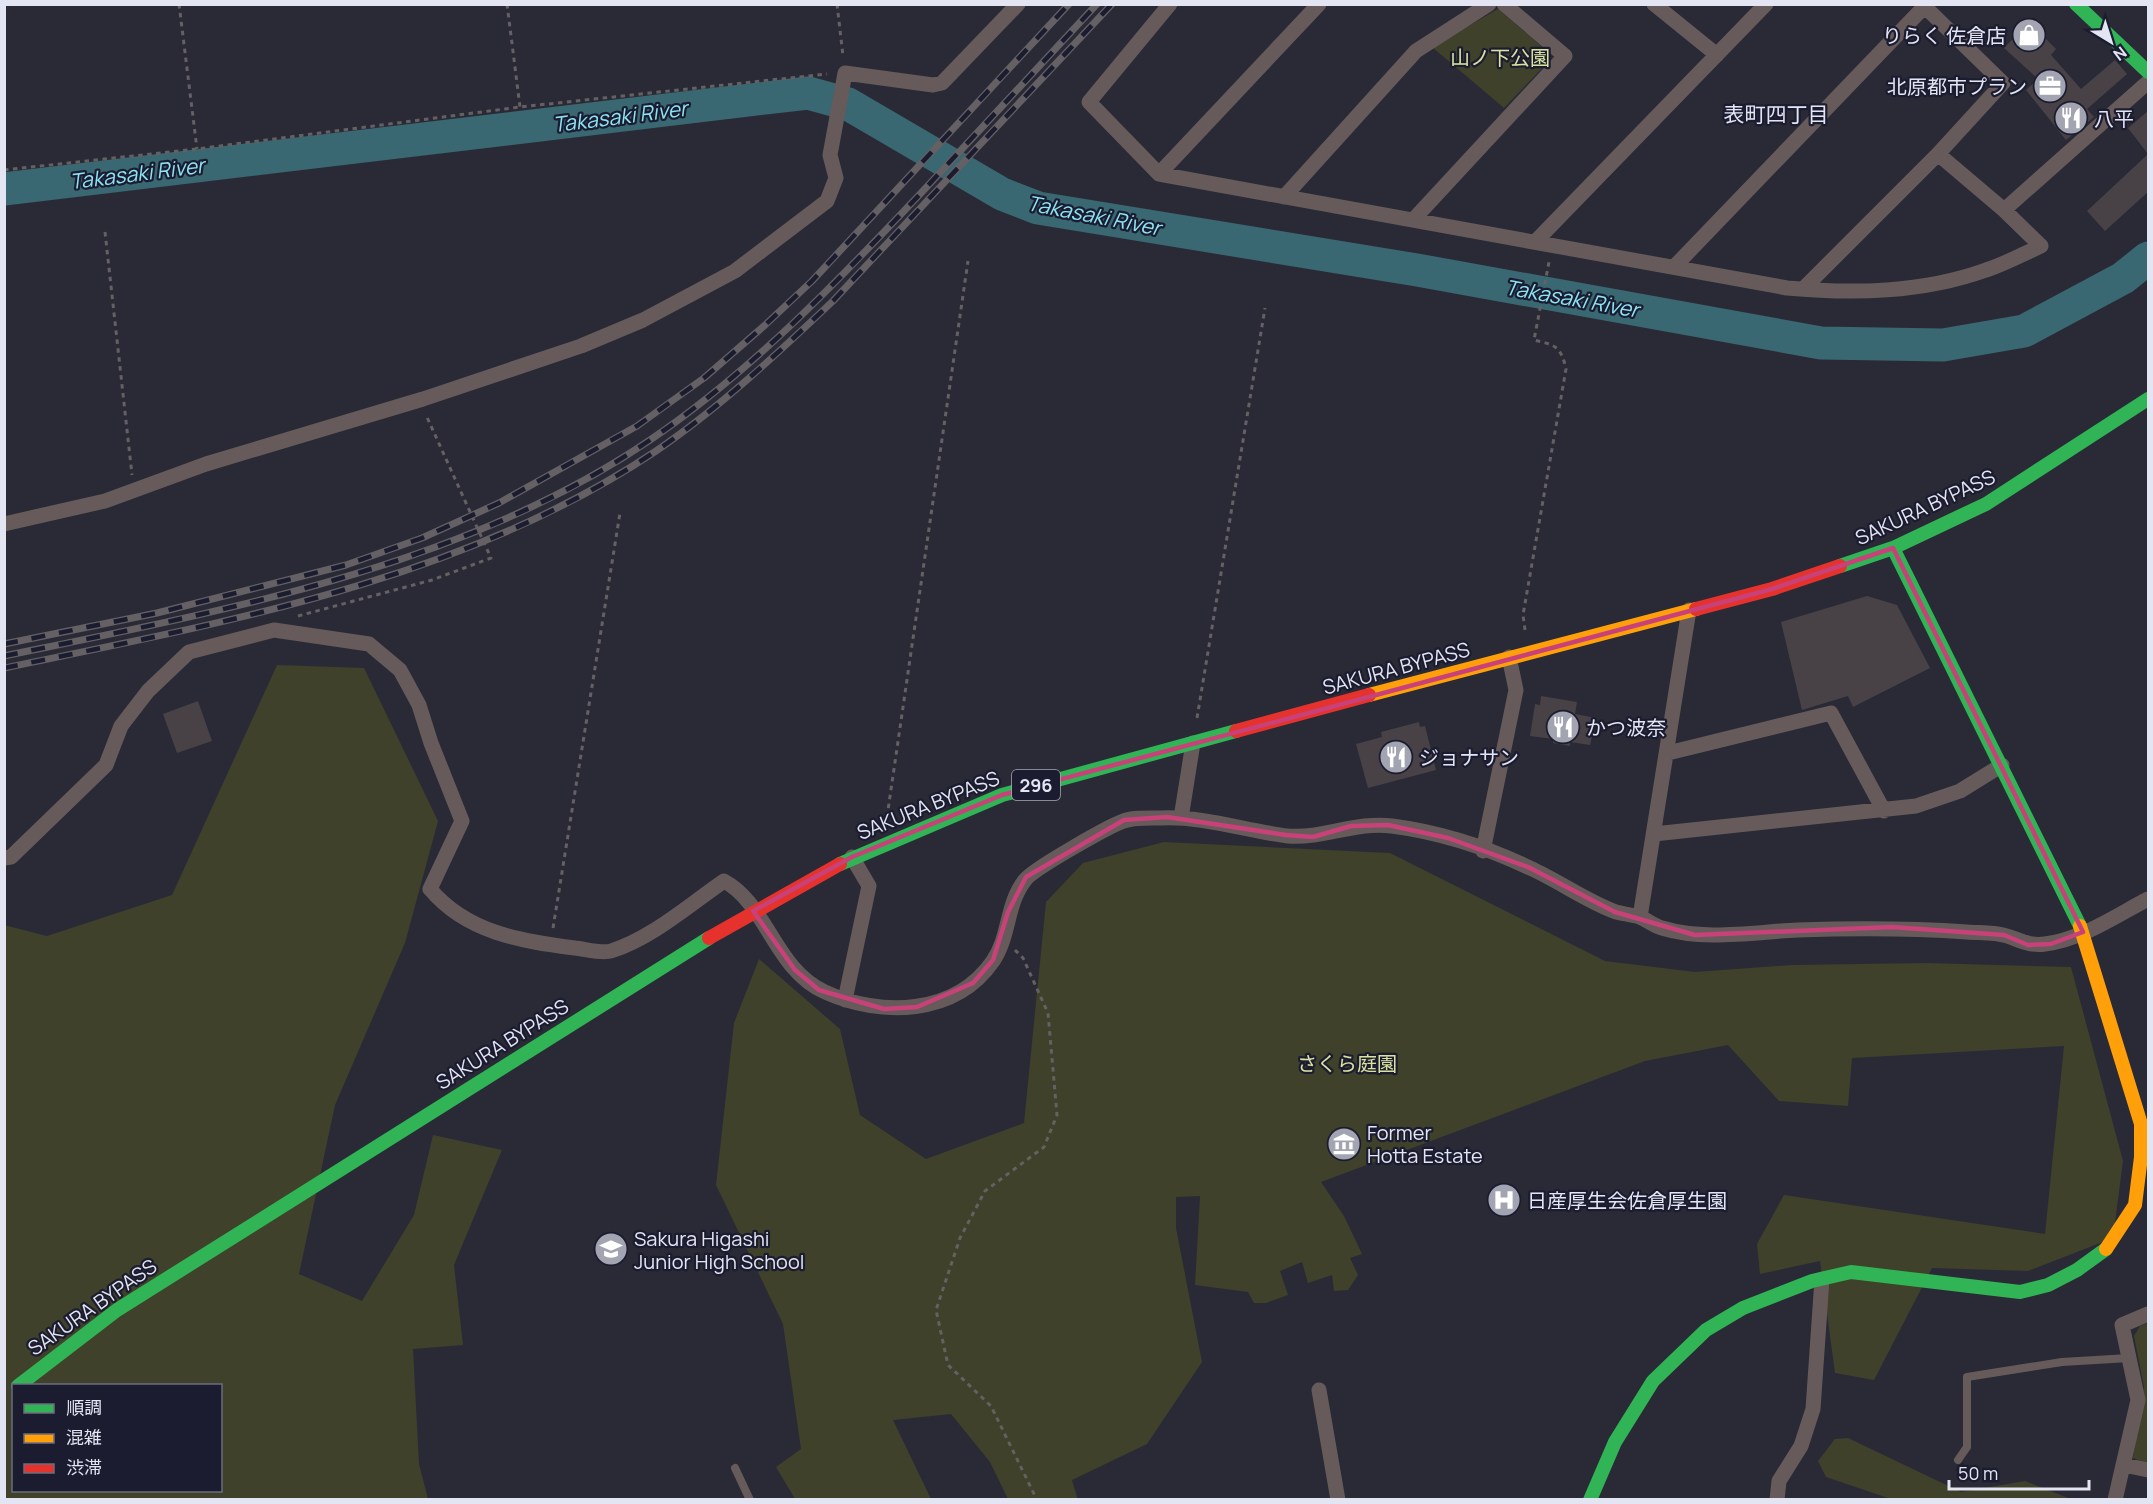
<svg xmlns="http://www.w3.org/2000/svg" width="2153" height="1504" font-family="Manrope,'Noto Sans JP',sans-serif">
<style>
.green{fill:#3f412b;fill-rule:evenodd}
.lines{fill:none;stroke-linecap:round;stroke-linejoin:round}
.river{stroke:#396772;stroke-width:33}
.building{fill:#484247}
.path{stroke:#656061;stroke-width:3;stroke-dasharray:4.5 4.5;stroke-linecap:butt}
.lane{stroke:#665b5a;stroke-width:8}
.street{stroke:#665b5a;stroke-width:15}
.fast{stroke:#30b455;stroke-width:14}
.slow{stroke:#ff9f0a;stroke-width:14}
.jam{stroke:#e5322d;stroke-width:14}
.rail-casing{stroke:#646064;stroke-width:7}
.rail{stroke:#1b1c30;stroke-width:4.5;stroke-dasharray:14;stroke-linecap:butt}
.marked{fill:none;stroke:#c94179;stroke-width:4.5;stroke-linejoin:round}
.labels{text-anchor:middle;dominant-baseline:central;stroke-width:4.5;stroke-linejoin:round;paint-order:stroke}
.shield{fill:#1b1c30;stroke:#a7a9b8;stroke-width:1.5}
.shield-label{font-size:18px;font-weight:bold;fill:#e3e5f3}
.poi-label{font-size:20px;fill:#e3e5f3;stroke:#1b1c30;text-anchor:start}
.park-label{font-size:20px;fill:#dae29f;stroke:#1b1c30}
.street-label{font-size:20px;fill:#e3e5f3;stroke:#1b1c30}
.neighbourhood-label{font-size:21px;fill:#e3e5f3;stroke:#1b1c30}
.water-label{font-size:21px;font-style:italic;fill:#8ce3f4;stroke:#1b1c30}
</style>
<rect width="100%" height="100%" fill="#292a36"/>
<path class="green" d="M1498,9L1548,52V62L1504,108L1432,47Z
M277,665L364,668L438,821L405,943L335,1105L299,1274L362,1301L414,1215L433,1135L502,1150L454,1265L463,1345L413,1349L419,1464L428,1499H5L4,925L47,936L172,895ZM14,1386H220V1490H14Z
M1164,842L1390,853L1605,961L1695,972L1792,965L1926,963L2071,967L2123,1161L2113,1238L2028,1271L1932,1268L1874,1380L1835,1373L1820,1261L1760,1274L1757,1244L1784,1195L2045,1234L2064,1046L1852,1058L1848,1106L1779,1101L1728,1045L1645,1061L1321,1182L1344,1216L1362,1254L1350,1258L1358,1275L1348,1290L1334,1291L1332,1275L1308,1283L1302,1262L1280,1271L1288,1295L1266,1303H1254L1248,1292L1195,1285L1200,1196L1176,1197V1228L1202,1362L1147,1444L1072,1480L1078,1500L1008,1499L990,1462L951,1414L893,1420L931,1499H795L776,1467L801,1449L783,1324L716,1185L734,1023L759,959L840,1029L860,1115L926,1159L1024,1123L1046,902L1083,863Z
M2148,1323V1464L2133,1458L2144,1387L2134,1336L2140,1326Z
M1848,1438L1961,1492L2025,1481L2071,1499H1891L1826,1477L1818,1461L1835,1439Z"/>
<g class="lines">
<path class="river" d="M4,189L808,93L848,104L1002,194L1038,208L1417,270L1821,343L1943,345L2024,331L2123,278L2148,258"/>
</g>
<path class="building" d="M2029,22L2056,49L2051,55L2081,89L2115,60L2127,74L2087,109L2094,117L2066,140L2026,90L2038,79L2004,48Z
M2148,111V192L2105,231L2087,211L2148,154L2128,128Z
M1867,596L1897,605L1930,668L1853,707L1848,696L1802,710L1781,622Z
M1541,696L1577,702L1575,714L1596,718L1590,745L1570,742V746L1553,743V739L1530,736L1535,704L1540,705Z
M198,701L212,741L177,753L163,714Z
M1419,722L1420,727L1425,726L1436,770L1368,788L1356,744L1382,737L1381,732Z"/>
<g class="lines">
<path class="path" d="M179,4L197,149
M507,4L520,107
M837,4L843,56
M4,170L197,149L520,107L827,74
M105,232L132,475
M298,616L432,580L491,558L426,415
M1525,630L1523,615L1566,369C1561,346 1555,345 1534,340L1549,262
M1197,718L1265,308
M887,817L968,261
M553,928L620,513
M1015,950L1023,958L1048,1013L1057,1115L1044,1147L985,1191L960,1238L936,1310L948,1365L991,1406L1037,1500"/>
<path class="lane" d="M1958,1460L1967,1447V1377L2062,1362L2129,1358
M735,1468L750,1500"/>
<path class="street" d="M1170,4L1089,102L1159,174L1787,288C1853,294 1922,293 1986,270C2005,264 2023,254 2041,246L2004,210L2148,82
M1654,4L1717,55
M1938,154L2004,210
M1159,174L1319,4
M1284,197L1416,51L1489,4
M1413,220L1565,56L1504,4
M1535,242L1766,4
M1674,267L1924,7
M1803,289L1938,154L2003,83L1922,4
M4,524L105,501L206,464L423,399L581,346L643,320L735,271L827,201L836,178L830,155L845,73L933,85L942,83L1018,4
M1668,753L1831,713L1884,811
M1181,818L1193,743
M1654,834L1916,806L1960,791L2002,765
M1483,851L1516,690L1509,657
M4,858L11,857L106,765L121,726L148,691L189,652L274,630L369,644L400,670L419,705L431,743L462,821L430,889C467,933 521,941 575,948C585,949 602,954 611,951C652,938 689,905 724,881C767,904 775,970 825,992C880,1017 955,1016 993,961C1010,936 1006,904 1025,880C1033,869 1106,828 1121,822C1132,817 1149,818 1161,818C1204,816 1246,831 1288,836C1324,839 1356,821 1392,826C1438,832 1488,848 1530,868C1559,881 1586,901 1616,912C1624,914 1632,915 1640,917C1647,920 1654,926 1662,928C1704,941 1754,932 1798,930C1856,928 1909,928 1967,932C1980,933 1995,932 2007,936C2022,941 2030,946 2045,944C2081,940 2117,915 2148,899
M1640,917L1689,610
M845,1000L869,886L852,857
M1319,1390L1338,1500
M2124,1465L2148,1470
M1777,1500L1779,1481L1801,1446L1813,1409L1822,1279
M2115,1500L2138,1400L2122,1325L2148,1314"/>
<path class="fast" d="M2076,4L2148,72
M1893,548L2080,926
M1840,566L1893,548L1986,504L2148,399
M840,864L1002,795L1236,731
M18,1386L117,1310L709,938
M1590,1500L1615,1442L1653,1381L1706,1330L1743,1308L1812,1281L1851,1272L2020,1292L2048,1285L2077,1270L2106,1249"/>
<path class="slow" d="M1369,695L1696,609
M2080,926L2141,1124V1157L2135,1205L2106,1249"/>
<path class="jam" d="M1696,609L1772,589L1840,566
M1236,731L1369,695
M709,938L840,864"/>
<defs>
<path id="rail" d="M4,644L157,613L346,565L422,538L499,503L637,426L704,378L764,326L812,281L1069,4
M4,656C222,611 463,567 650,440C752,371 838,281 922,192C980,129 1039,67 1097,4
M4,668C227,622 463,580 656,451C719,408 777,354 833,301L1112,4"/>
</defs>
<use href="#rail" class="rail-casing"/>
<use href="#rail" class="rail"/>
</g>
<path class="marked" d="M1893,548L2083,932L2051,944L2028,945L2004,935L1892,927L1695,935L1615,912L1528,867L1448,838L1388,825L1351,826L1313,837L1286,835L1167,817L1124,820L1026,877L1008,912L993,960L973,983L917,1007L884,1009L819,990L795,970L753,911L852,857L1002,795L1772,589Z"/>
<defs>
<symbol id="shop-disc" viewBox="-11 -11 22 22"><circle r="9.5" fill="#a2a4b1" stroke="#1b1c30"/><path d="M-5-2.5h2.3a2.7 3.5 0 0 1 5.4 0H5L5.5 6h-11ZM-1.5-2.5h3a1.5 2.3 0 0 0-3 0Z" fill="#fff"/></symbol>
<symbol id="office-disc" viewBox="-11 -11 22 22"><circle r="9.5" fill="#a2a4b1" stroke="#1b1c30"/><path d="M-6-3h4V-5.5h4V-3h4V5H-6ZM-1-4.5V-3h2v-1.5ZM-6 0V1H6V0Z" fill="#fff"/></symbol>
<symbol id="restaurant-disc" viewBox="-11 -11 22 22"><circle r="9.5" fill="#a2a4b1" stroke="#1b1c30"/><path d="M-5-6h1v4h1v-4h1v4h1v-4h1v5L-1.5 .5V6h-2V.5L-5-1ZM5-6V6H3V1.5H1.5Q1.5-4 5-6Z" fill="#fff"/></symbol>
<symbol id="museum-disc" viewBox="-11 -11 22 22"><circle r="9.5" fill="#a2a4b1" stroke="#1b1c30"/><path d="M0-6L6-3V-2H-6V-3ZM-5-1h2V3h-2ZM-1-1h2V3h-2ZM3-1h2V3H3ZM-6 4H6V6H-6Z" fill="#fff"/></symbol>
<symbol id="hospital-disc" viewBox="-11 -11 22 22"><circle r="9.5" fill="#a2a4b1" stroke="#1b1c30"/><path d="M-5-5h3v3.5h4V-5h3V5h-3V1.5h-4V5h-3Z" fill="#fff"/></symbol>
<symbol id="school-disc" viewBox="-11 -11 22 22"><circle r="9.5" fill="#a2a4b1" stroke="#1b1c30"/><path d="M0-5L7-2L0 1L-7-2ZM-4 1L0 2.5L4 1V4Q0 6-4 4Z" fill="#fff"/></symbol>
</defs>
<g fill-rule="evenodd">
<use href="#shop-disc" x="2010" y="16" width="38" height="38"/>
<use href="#office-disc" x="2031" y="67" width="38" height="38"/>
<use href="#restaurant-disc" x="2052" y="99" width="38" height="38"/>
<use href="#restaurant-disc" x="1544" y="708" width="38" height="38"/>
<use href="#restaurant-disc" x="1377" y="738" width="38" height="38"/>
<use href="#museum-disc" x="1325" y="1125" width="38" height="38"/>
<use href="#hospital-disc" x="1485" y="1181" width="38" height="38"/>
<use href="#school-disc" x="592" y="1230" width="38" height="38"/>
</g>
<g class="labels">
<rect class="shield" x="1012" y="770" width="48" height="30" rx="4.5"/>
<g class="shield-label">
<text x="1036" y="785">296</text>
</g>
<g class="poi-label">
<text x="2006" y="35" text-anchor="end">りらく 佐倉店</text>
<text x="2027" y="86" text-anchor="end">北原都市プラン</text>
<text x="2094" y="118">八平</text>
<text x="1586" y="727">かつ波奈</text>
<text x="1419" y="757">ジョナサン</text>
<text x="1367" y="1132">Former<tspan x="1367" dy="23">Hotta Estate</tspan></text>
<text x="1527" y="1200">日産厚生会佐倉厚生園</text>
<text x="634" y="1238">Sakura Higashi<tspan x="634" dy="23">Junior High School</tspan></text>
</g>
<g class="park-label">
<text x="1500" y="57">山ノ下公園</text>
<text x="1347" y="1063">さくら庭園</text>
</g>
<g class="street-label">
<text transform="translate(1925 507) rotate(-25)">SAKURA BYPASS</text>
<text transform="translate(1396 668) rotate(-15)">SAKURA BYPASS</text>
<text transform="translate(928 805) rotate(-22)">SAKURA BYPASS</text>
<text transform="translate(502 1044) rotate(-32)">SAKURA BYPASS</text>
<text transform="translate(92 1307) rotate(-35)">SAKURA BYPASS</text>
</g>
<g class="neighbourhood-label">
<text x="1776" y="114">表町四丁目</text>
</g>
<g class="water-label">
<text transform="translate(620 116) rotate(-7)">Takasaki River</text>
<text transform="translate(137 173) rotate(-7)">Takasaki River</text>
<text transform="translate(1094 215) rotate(11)">Takasaki River</text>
<text transform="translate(1572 298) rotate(10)">Takasaki River</text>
</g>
</g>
<rect width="2153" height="1504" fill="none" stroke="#e3e5f3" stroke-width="12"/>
<rect x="12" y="1384" width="210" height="108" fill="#1b1c30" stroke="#6b6c7e" stroke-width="1.5"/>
<rect x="24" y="1404" width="30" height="9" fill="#30b455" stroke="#6b6c7e" stroke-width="1.5"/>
<text x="66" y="1414" font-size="18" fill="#e3e5f3">順調</text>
<rect x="24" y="1434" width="30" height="9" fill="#ff9f0a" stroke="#6b6c7e" stroke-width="1.5"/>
<text x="66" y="1444" font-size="18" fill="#e3e5f3">混雑</text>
<rect x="24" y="1464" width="30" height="9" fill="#e5322d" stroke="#6b6c7e" stroke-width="1.5"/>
<text x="66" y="1474" font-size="18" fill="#e3e5f3">渋滞</text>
<g transform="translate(2111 42) rotate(142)" stroke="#1b1c30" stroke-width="4.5" paint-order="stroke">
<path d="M0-4.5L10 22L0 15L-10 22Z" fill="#e3e5f3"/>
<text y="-9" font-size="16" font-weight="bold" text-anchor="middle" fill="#e3e5f3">N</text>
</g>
<path d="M1949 1480v9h140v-9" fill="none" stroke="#e3e5f3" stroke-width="3"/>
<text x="1958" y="1480" font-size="18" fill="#e3e5f3" stroke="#1b1c30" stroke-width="4.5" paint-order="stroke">50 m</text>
</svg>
